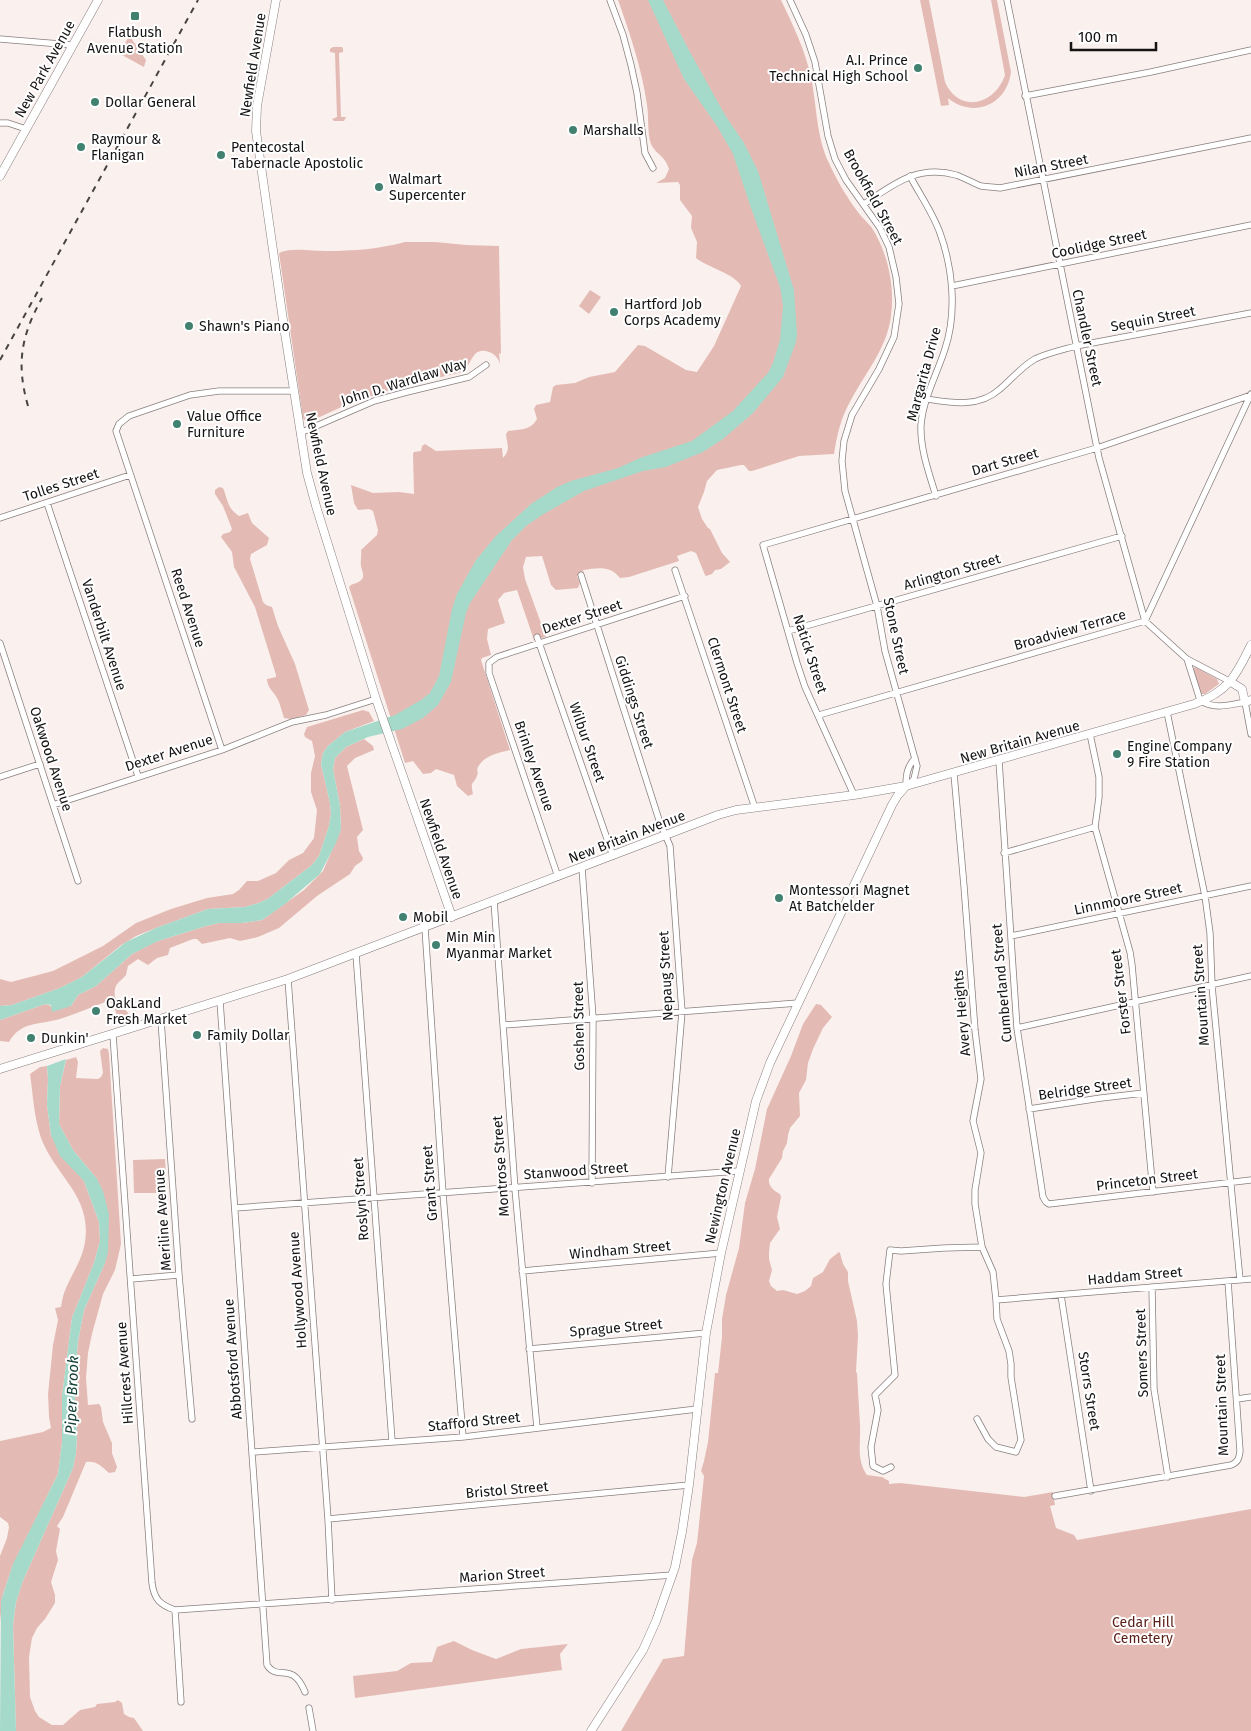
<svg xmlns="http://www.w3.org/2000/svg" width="1251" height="1731" font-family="'Fira Sans',sans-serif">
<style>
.green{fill:#e4bbb4}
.water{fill:#a5daca}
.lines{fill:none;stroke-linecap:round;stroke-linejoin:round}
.street-casing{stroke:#877f7e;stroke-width:7}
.secondary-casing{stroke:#877f7e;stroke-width:9}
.street{stroke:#fff;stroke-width:5.5}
.secondary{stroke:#fff;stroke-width:8}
.rail{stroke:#484444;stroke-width:2;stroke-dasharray:6 6;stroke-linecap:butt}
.poi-dot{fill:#418170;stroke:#fff;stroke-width:2}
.labels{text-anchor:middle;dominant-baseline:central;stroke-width:4;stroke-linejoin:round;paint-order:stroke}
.poi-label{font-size:14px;fill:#161313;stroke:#fff;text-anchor:start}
.street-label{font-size:14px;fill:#161313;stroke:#fff}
.park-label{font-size:14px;fill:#591e17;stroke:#fff}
.water-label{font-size:15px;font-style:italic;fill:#124035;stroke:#fff}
</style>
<rect width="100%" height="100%" fill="#faf1ef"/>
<path class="green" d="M618,0H781C793,25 805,50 811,77C817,106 816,136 829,163C836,179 852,207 865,220C867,223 870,225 872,228C888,253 895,287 891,316C887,348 866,372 851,400C841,417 837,435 834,454L799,456L752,471H749L744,465H741L717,470L707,481L704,492L698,507L702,519L708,528L710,529L722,553L730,562L721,569L715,570L712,574L706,576L705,575L696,553L691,551L677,556L679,561L629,577L620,578C610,565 597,568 583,570L584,574L577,576L580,583L578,588L556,590L551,585L542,556L526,557L523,567L525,579L546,637L534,640L517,590L504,593L498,600L505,623L488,629L487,639L491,655L482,658L481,660L510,750C498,753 485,755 478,767C476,773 479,770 477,776C473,786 470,780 473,794L468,796L457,786L454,775L436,769L431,773L423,774L413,761L405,763L349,587C352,583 356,584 360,581C366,577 362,572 361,566C360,562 362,555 361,550L377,535L378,530L373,511L369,509L358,510L354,503L351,485L373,493L399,492L414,494L413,454L414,452L421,451L422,446L425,444L436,451L502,448L503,458C511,449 507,445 506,434L508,431C520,429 530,431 537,419L534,409L536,405L550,402L553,387L556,385L575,383L589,377L615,372L638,345L645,346L686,370L697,372L714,346L741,286C735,274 707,267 696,258L697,242L691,228L692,216L680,200V185L678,182L656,183L665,178L669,169C664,154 656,155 651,144C647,133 649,118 647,105C642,69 630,34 618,0Z
M920,0H929L945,82C959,114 995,105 1005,75L991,0H997L1011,72C1007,105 973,119 948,98L949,105L941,106Z
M132,30L134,31L131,38L146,60L144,67L89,37L120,53Z
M333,47H342L343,49V52L339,53L341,117H346L344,121H334L332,119L337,117L335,53L330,52V49Z
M405,242H435L466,245L499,246L501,354L499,353L500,364C498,358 495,354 489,352C472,346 472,364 463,372L402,386L348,404L309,422H306L303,418L279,253C290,247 313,251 326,251C353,251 379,249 405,242Z
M590,290L601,297L589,314L579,306Z
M219,487L223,488C228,500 227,508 239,516L248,513L252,523L269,538L267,545L251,554L250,559L263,602L266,605L272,607L278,626L295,664L309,710L306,715L291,719L284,718C282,712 280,703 277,698C273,691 267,687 267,679L276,677V675L255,607L234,567L232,552L221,537L223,534L230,532L232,529L223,506L215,494V490Z
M1195,667L1217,679L1219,684L1205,694H1201L1193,669Z
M363,710L369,712L374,721L345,732L328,746L323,753L321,764L330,803L331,814L329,826L319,856L312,865L269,898L259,903L245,907L208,909L156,928L136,936L120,946L82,977L60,988L12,1005L0,1006V979L11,982L53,971L103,946L136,923L171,909L207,898L233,894L239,890L247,881H258L276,873L289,860L303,853L314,838L317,810L311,792V773L315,756L312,741L305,737L304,734L307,727Z
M364,739L373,746L374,750L355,758L347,766L363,830L357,837L359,851L363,858L362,861L355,866L350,874L317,896L279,928L258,937L240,941L230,938L202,944L197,939H193L170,948L168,955L157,958L148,965L138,959L128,966L126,975C119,983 113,984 115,997L128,1013L127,1016L121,1019L118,1018C115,1012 115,1003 108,1001C92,1007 76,1014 60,1019C39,1025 21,1021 9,1042L0,1041V1020L45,1004L49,1005L52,1007L71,1006L78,995L96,986L132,954L155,942L206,926L219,923H242L262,920L304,890L323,871L341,829L340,806L333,769L335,758L346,747Z
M816,1004L821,1005L832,1017L823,1028L813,1049L808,1063L806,1080L799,1093L800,1116L790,1128L788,1135L787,1143L783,1151L782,1158L769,1179C768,1186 774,1191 780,1194L781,1197L777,1217L780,1229L770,1243L769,1253V1259L772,1270L769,1281L771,1286L777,1291L783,1290L797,1294L805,1291L811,1286L813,1278L823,1272L830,1259L839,1252L840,1253L843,1264L848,1272V1281L857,1321L858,1336L856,1372L857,1373C858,1390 859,1408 860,1425C861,1442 856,1460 867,1475L882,1477L889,1481V1484L900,1483L1024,1497L1053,1492L1055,1505L1050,1506L1056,1528L1074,1535L1077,1540L1251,1509V1731H621L663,1659L684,1656L692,1560L697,1543L704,1476L701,1471L704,1461L708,1442L715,1373H718L722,1337V1319L726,1295L739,1248L745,1203L755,1169L767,1109L791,1056L803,1024Z
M103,1048L108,1049L109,1054L121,1244L115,1270L103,1294L92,1334L88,1353L86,1378L88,1405L99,1404L101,1407L103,1422L112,1443V1453L117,1467L115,1472L109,1473C102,1467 97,1460 86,1462L63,1517L57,1526L60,1529L56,1551L58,1560L51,1582L55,1595V1603L45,1619L37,1628L32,1638L29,1657L30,1697L35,1711L39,1717L52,1725H63L80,1710L95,1707L97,1704L115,1702L118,1700L122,1703L124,1714L129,1717L134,1718L143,1731H16L13,1625L16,1602L22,1583L73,1468L76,1453L77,1431L74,1386L78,1341L84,1310L105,1263L97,1179L73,1150L59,1124L60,1086L66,1060L76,1057L78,1062L76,1078L98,1079L101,1077L103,1073L100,1051Z
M47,1066L48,1079L47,1105L51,1135L84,1181L99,1222L100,1241L94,1263L72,1318L62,1396V1442L58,1474L13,1565L3,1594L0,1622V1556L7,1538L9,1527L8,1523L0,1517V1441L43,1432L51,1428L49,1417L48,1394L53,1345L58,1320L55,1308L61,1307C62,1301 63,1294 66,1288C73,1272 82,1260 85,1242C92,1196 56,1177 41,1138C34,1118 33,1095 30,1074L40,1067Z
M165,1159L167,1193H134L133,1160Z
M454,1641L472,1650L496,1659L521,1649L568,1644L560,1654L562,1670L355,1698L353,1676L397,1671L411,1663L432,1662L437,1647Z"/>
<path class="water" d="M648,0H663L690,52L725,115L744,143L758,171L794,290L797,334L796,342L783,377L753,413L723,439L703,452L666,467L643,471L584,491L542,515L526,526L512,540L470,603L466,613L451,682L438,705L423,718L402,729L368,737L346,747L335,758L333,769L340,806L341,829L336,843L320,874L285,904L262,920L242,923H219L206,926L158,941L132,954L96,986L78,995L71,1006L52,1012L51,1005L45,1004L0,1020V1006L12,1005L60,988L82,977L126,942L156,928L208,909L245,907L259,903L269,898L312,865L319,856L329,826L331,814L330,803L321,764L323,753L328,746L345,732L395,715L421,700L430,693L439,676L452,609L457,594L476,560L496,536L531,504L557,487L571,481L618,468L640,458L692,441L733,411L768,373L773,363L780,340L783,306L780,287L751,208L733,154L717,126L684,79Z
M66,1059L60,1086L59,1124L73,1150L97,1179L103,1191L109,1214L108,1252L105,1263L84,1310L78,1341L74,1386L77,1431L76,1453L73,1468L22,1583L16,1602L13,1625L16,1731H0L1,1601L13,1564L58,1474L62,1442V1396L72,1318L94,1263L100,1241L99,1222L84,1181L60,1156L51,1135L47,1105L48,1079L47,1066Z"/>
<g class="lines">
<defs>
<path id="street" d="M610,0L623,35L631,65L637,93L645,153L653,168
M790,0L806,35L815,62L828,136L835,159L846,180L880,228L889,247L896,277L899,304L894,337L879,369L852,415L844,441L842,461L845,491L877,606L885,651L917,766L914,779L908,785
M1007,0L1099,458L1145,621L1187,659L1231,682
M0,39L72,45
M1025,96L1151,72L1251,50
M0,123H8L26,129
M910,176C920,195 933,213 940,233C953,269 957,313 945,349C937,374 923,399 921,425C920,449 929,473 936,496
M864,204C894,184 918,164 956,175C965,178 973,183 981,186C987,187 994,187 1000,188L1251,138
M952,286L1251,225
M927,399C952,403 979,408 1000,389C1012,379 1021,367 1035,359C1048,353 1062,350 1076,346L1251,313
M300,433L374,401L407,392L469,377L486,365
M47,503L138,776
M0,518L130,475
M675,570L755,808
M581,575L660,823L670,846L682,1012L668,1177
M788,631L1122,536
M537,637L613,856
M0,643L78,881
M1187,659L1200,700C1213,710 1230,705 1245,702L1251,734
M1167,712L1205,896L1210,933L1212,986L1240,1280
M819,715L1145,621L1251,394
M1090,734L1099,777V797L1095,827L1130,952L1132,965L1153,1192
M222,750L116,431L119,424L129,416L190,395L219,391H293
M999,761L1017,1028L1043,1197L1046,1202L1049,1204L1251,1180
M954,774L964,886L975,1030L981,1079L973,1121L981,1153L975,1190V1204L982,1247L993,1272L996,1300L1251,1279
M0,777L40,764
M906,786C906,775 907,767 915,758
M854,795L805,687L797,663L763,545L1097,448L1251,395
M53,805L222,750L292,722L326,715L376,699
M1004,853L1095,827
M582,868L593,1018L592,1183
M558,877L489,673V663L497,657L685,596
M494,901L515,1189L537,1428
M425,928L443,1194L463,1437
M1011,936L1251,886
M356,954L392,1441
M288,979L328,1519L332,1600
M220,1001L267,1665C278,1682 292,1660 305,1692
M161,1020L179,1275L192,1419
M504,1025L798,1003
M1017,1028L1251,976
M113,1035L152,1583C154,1599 160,1605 175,1610L673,1575
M1029,1109L1101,1098L1144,1093
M235,1208L739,1171
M522,1271L721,1253
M131,1279L179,1275
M1152,1287L1154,1389L1168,1477
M1061,1295L1091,1491
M529,1349L706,1333
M1237,1399L1251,1397
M977,1419L988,1439L996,1447L1016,1452L1021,1440L1011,1377V1364L1009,1351L997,1319L996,1300
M253,1452L463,1437L697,1409
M891,1467L883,1471L873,1466L871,1447L878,1410L875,1395L895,1375L886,1284L890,1250L901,1251L944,1248L982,1247
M1055,1496L1231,1465C1238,1462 1239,1459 1240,1451L1228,1281
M328,1519L689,1485
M175,1610L181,1702
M309,1708L313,1731"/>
<path id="secondary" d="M276,0L257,106L256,131L284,327L307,473L316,506L376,699L452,917
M0,176L98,0
M1231,682L1242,689L1245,702L1251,700
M0,1069L288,979L718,815L736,810L854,795L906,786L1194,704C1228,692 1236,676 1251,645
M591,1731L643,1650L656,1621L675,1567L682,1532L689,1485L706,1333L721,1253L756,1101L770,1063L892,805L898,795L906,786"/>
</defs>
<use href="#street" class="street-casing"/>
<use href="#secondary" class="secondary-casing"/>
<use href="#street" class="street"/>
<use href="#secondary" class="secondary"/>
<path class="rail" d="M0,360L198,0
M28,406C16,364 21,336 42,298"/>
</g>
<g class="poi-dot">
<rect x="130" y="11" width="10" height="10" rx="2.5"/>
<circle cx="918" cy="68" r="5"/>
<circle cx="95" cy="102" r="5"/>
<circle cx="573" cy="130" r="5"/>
<circle cx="81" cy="147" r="5"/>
<circle cx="221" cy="155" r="5"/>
<circle cx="379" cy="187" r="5"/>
<circle cx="614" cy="312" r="5"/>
<circle cx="189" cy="326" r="5"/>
<circle cx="177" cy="424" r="5"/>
<circle cx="1117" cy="754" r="5"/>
<circle cx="779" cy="898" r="5"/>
<circle cx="403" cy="917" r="5"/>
<circle cx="436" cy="945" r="5"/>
<circle cx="96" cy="1011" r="5"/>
<circle cx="197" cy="1035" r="5"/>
<circle cx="31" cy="1038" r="5"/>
</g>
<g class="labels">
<g class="poi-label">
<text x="135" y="32" text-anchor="middle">Flatbush<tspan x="135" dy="16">Avenue Station</tspan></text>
<text x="908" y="60" text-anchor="end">A.I. Prince<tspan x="908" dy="16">Technical High School</tspan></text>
<text x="105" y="102">Dollar General</text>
<text x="583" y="130">Marshalls</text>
<text x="91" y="139">Raymour &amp;<tspan x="91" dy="16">Flanigan</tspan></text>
<text x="231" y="147">Pentecostal<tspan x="231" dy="16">Tabernacle Apostolic</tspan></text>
<text x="389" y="179">Walmart<tspan x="389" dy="16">Supercenter</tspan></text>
<text x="624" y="304">Hartford Job<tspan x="624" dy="16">Corps Academy</tspan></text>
<text x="199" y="326">Shawn's Piano</text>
<text x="187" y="416">Value Office<tspan x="187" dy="16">Furniture</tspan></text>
<text x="1127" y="746">Engine Company<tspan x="1127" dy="16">9 Fire Station</tspan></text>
<text x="789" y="890">Montessori Magnet<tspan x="789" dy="16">At Batchelder</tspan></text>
<text x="413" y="917">Mobil</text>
<text x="446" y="937">Min Min<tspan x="446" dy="16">Myanmar Market</tspan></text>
<text x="106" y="1003">OakLand<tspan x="106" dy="16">Fresh Market</tspan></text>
<text x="207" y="1035">Family Dollar</text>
<text x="41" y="1038">Dunkin'</text>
</g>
<g class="street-label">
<text transform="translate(253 65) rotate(-81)">Newfield Avenue</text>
<text transform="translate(45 69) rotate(-61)">New Park Avenue</text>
<text transform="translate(1051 166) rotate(-11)">Nilan Street</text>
<text transform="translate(873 197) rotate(61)">Brookfield Street</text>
<text transform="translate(1099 244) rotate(-12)">Coolidge Street</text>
<text transform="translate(1153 319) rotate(-11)">Sequin Street</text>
<text transform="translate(1087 338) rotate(78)">Chandler Street</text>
<text transform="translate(924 374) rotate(-75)">Margarita Drive</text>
<text transform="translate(404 382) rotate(-17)">John D. Wardlaw Way</text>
<text transform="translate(1005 462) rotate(-16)">Dart Street</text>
<text transform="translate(321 464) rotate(78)">Newfield Avenue</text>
<text transform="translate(61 485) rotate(-18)">Tolles Street</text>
<text transform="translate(952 572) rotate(-16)">Arlington Street</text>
<text transform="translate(188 608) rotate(72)">Reed Avenue</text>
<text transform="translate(582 617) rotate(-18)">Dexter Street</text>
<text transform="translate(1070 630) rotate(-16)">Broadview Terrace</text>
<text transform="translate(104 635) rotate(72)">Vanderbilt Avenue</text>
<text transform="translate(896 636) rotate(78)">Stone Street</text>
<text transform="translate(810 654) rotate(72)">Natick Street</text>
<text transform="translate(727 685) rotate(72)">Clermont Street</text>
<text transform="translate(634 702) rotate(72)">Giddings Street</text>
<text transform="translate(587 742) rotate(71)">Wilbur Street</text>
<text transform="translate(1020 742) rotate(-16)">New Britain Avenue</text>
<text transform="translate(169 753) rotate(-18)">Dexter Avenue</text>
<text transform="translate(51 759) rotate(72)">Oakwood Avenue</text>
<text transform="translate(534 766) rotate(71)">Brinley Avenue</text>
<text transform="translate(627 837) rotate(-21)">New Britain Avenue</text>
<text transform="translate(441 849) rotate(71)">Newfield Avenue</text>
<text transform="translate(1128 899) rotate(-12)">Linnmoore Street</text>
<text transform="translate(666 976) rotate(-93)">Nepaug Street</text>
<text transform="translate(1002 983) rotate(-95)">Cumberland Street</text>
<text transform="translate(1121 992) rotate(-97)">Forster Street</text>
<text transform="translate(1201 995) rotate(-94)">Mountain Street</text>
<text transform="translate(962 1013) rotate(-95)">Avery Heights</text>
<text transform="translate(579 1026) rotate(-91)">Goshen Street</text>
<text transform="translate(1085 1089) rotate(-8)">Belridge Street</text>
<text transform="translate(501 1166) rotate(-94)">Montrose Street</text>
<text transform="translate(576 1171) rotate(-4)">Stanwood Street</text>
<text transform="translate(1147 1180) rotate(-7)">Princeton Street</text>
<text transform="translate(430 1183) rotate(-94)">Grant Street</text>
<text transform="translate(723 1186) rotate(-77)">Newington Avenue</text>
<text transform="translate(361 1199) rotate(-94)">Roslyn Street</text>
<text transform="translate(163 1220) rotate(-94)">Meriline Avenue</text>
<text transform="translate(620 1250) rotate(-5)">Windham Street</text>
<text transform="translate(1135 1276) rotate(-5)">Haddam Street</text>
<text transform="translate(298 1290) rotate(-94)">Hollywood Avenue</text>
<text transform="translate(616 1328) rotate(-5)">Sprague Street</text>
<text transform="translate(1142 1353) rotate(-92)">Somers Street</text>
<text transform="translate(233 1359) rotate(-94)">Abbotsford Avenue</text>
<text transform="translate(125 1373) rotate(-94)">Hillcrest Avenue</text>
<text transform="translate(1089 1391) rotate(81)">Storrs Street</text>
<text transform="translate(1222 1405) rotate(-92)">Mountain Street</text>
<text transform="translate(474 1422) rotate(-6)">Stafford Street</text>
<text transform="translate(507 1490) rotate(-5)">Bristol Street</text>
<text transform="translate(502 1575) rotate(-4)">Marion Street</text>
</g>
<g class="park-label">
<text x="1143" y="1622">Cedar Hill<tspan x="1143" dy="16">Cemetery</tspan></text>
</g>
<g class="water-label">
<text transform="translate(72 1395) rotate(-88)">Piper Brook</text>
</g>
</g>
<path d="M1071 42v8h85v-8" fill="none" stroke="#161313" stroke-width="2.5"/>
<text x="1078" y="42" font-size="15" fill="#161313" stroke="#ffffff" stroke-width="4" paint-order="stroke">100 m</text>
</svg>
